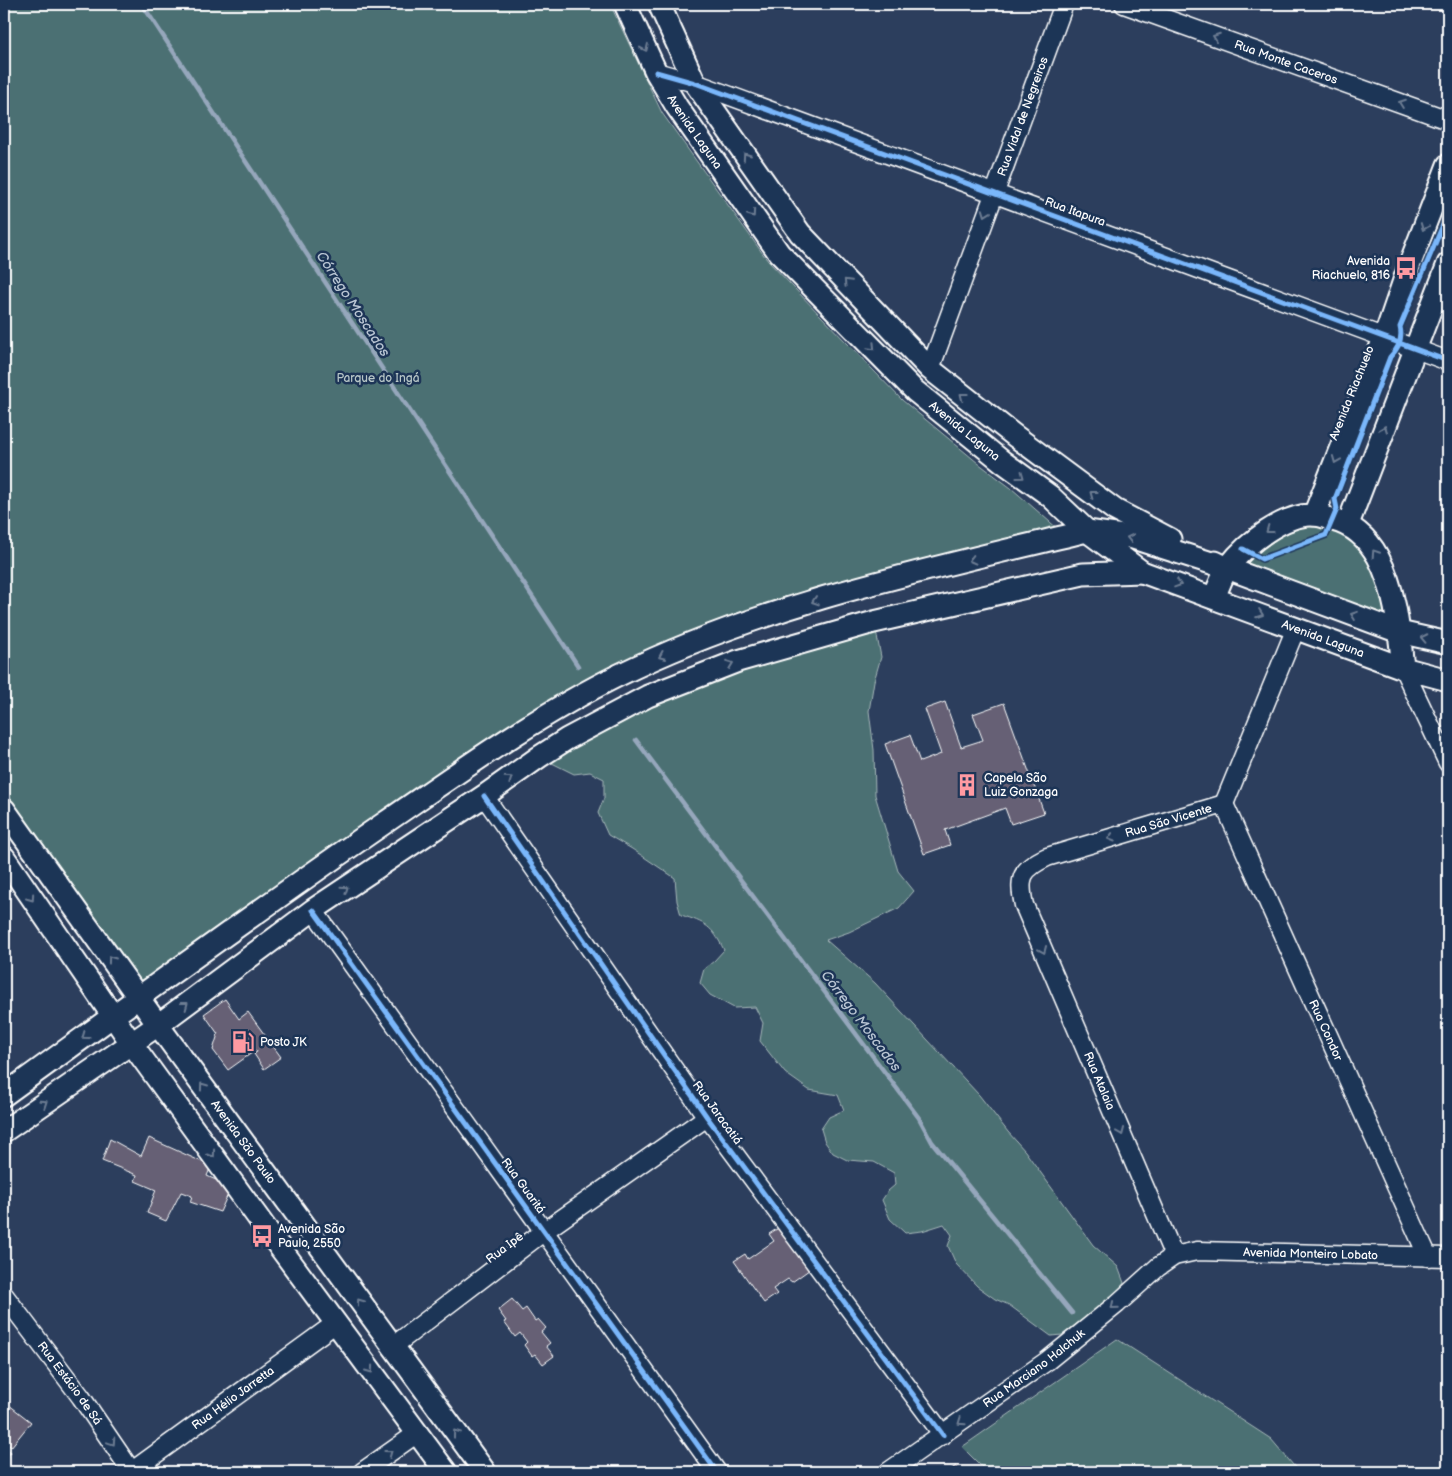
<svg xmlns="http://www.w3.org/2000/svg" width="1452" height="1476" font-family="'Balsamiq Sans',sans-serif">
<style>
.green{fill:#4c7073;stroke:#a6b8b9}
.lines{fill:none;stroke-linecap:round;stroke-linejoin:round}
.stream{stroke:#96a7bc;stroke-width:4.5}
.building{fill:#666175;stroke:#fff}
.minor-casing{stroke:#fff;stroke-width:21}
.major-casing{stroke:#fff;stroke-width:25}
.minor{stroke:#1d3557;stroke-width:18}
.major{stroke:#1d3557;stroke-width:21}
.cycleway-casing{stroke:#1d3557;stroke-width:8}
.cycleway{stroke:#7ab7fb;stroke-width:5}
.oneway{stroke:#6c7c92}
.labels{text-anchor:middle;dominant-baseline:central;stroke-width:5;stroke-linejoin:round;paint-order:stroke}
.street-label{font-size:12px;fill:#fff;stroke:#1d3557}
.poi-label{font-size:12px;fill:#fff;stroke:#1d3557;text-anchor:start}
.park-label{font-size:12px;fill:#b7c6c7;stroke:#1d3557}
.water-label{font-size:14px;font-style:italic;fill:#b9c5d3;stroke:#1d3557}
</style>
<rect width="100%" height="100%" fill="#2c3e5d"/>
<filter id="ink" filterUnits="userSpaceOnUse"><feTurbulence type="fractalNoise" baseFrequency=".02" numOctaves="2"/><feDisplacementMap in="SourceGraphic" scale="10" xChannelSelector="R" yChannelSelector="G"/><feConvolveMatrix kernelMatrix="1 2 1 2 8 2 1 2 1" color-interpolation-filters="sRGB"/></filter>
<g filter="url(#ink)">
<path class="green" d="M4,4H610L662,113L768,261L902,400L978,463L1011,488L1058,529L620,672L140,991L4,800Z
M1295,517L1361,534L1399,632L1227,568Z
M875,626L881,657L874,681L869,711L874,750L875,795L898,871L914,891L899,908L849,932L826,940L875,983L979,1095L1008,1132L1025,1151L1093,1245L1118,1267L1124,1283L1112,1297L1062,1335L1051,1336L1009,1305L995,1299L977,1286L956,1264L948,1246L952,1235L944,1224L922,1231L905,1233L890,1219L882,1200L888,1191L895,1185L894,1173L874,1162L847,1160L833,1153L825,1142L821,1129L829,1117L844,1110L838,1095L809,1090L785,1073L760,1041L763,1023L755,1007L734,1008L710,995L700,983L704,969L714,961L724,950C712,926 706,923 681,915L677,901L675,878L632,849L608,835L598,813L604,798V779L590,772L574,774L540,757L649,698Z
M1117,1339L1271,1439L1299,1472H987L962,1447Z"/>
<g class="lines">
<path class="stream" d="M142,4L578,666
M636,740L919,1118L932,1142L1072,1313"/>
</g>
<path class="building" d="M945,702L961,747L983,740L973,714L1004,703L1044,813L1011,824L1005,808L945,830L950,845L924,854L885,744L910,735L920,762L941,754L925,709Z
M225,999L239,1019L248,1012L281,1057L264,1069L254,1054L257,1052L256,1050L228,1070L213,1050L218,1034L204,1014Z
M149,1138L211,1166L207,1176L225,1184L223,1190L229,1192L220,1212L190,1202L192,1196L181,1192L166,1221L147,1213L156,1190L135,1181L137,1175L102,1161L110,1139L141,1156Z
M783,1225L813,1267L792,1282L788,1279L773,1289L777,1294L764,1303L734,1261L745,1254L748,1259L774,1241L769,1234Z
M512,1299L522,1311L526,1308L535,1321L538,1319L546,1328L541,1332L550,1343L546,1346L554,1356L543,1364L535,1354L532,1356L524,1345L527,1342L520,1333L515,1337L504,1322L506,1321L498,1310Z
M4,1401L31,1422L11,1447L4,1441Z
M4,1447L11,1452L4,1461Z
M956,1466L961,1472H947Z"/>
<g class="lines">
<defs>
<g id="minor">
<path id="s1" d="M1124,4L1448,120"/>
<path d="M656,72L695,83L1448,361"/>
<path id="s2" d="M930,369L1064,4"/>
<path d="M1403,668L1448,763"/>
<path d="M484,796L707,1117L943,1435"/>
<path id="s3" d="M1224,804L1428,1257"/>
<path d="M1224,804L1296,628"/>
<path d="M313,910L717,1472"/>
<path id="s4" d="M1174,1256L1024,905C1018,878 1021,869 1047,857L1224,804"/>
<path id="s5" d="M4,1295L81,1397L132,1472"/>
<path d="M392,1347L543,1232L707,1117"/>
<path id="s6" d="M131,1472L336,1323"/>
<path d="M362,1472L416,1434"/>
<path id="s7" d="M888,1472L1047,1361L1117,1304L1158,1267L1174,1256L1197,1251L1448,1257"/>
</g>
<g id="major">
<path id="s8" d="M625,4L656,72L677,107L779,253L915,391L1003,462L1050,496L1087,531L1142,572L1403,668L1448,680"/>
<path d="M659,4L695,83L800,233L930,369L1015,436L1115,510L1170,539"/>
<path d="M1314,515L1385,336L1409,266L1448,165"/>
<path d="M1348,524L1448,264"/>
<path d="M1215,562L1227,568L1399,632L1448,643"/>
<path d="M1214,597C1219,587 1222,575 1229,566C1246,544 1284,513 1314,515C1320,515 1327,518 1333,520C1353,525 1368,539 1378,557C1396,591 1399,631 1403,668"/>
<path id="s9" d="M4,809L158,1025L485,1472"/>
<path d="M4,857L132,1044L267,1230L446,1472"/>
<path d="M4,1095C130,1004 255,912 383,824C459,772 536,716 619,675C766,603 929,569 1087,531L1130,537L1227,568"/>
<path d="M4,1131L158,1025L313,910L484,796L539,757L567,739L648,696L738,661L874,622L1083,574L1142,572"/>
</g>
</defs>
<use href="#minor" class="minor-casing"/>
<use href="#major" class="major-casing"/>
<use href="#minor" class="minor"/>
<use href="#major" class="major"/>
<defs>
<path id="cycleway" d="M656,72L695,83L1448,361
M1243,549L1262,559L1326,535L1337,509L1335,499L1390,357C1398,349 1403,339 1400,327L1448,213
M484,796L707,1117L943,1435
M313,910L717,1472"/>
</defs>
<use href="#cycleway" class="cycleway-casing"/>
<use href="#cycleway" class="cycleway"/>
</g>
<defs><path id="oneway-chevron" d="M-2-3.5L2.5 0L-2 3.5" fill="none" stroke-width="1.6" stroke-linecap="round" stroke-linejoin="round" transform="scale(1.25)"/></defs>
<g class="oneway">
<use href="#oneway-chevron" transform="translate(1216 37) rotate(-160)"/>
<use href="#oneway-chevron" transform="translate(645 48) rotate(65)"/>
<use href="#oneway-chevron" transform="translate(1402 103) rotate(-160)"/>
<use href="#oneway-chevron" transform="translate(746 156) rotate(-125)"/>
<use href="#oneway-chevron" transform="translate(986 213) rotate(110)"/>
<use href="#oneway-chevron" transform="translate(752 214) rotate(55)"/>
<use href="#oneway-chevron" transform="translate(1424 227) rotate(111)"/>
<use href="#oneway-chevron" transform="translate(847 282) rotate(-134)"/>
<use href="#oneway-chevron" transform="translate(872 347) rotate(46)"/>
<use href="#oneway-chevron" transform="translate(963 396) rotate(-142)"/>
<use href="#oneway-chevron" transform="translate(1384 429) rotate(-69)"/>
<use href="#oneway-chevron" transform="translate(1336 460) rotate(112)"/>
<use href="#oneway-chevron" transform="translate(1021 476) rotate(36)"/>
<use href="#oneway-chevron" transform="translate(1093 494) rotate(-143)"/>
<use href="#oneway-chevron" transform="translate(1269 530) rotate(143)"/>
<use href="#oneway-chevron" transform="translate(1130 538) rotate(-167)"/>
<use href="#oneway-chevron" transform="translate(1375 553) rotate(-123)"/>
<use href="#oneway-chevron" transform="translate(972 560) rotate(166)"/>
<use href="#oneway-chevron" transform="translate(1178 584) rotate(19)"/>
<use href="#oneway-chevron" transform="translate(815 601) rotate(162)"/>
<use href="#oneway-chevron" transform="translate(1260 614) rotate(20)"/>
<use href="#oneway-chevron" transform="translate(1354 615) rotate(-160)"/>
<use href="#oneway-chevron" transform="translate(1424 638) rotate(-168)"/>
<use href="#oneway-chevron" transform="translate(662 656) rotate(156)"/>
<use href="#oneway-chevron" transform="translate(730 664) rotate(-21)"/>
<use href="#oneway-chevron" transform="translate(509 779) rotate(-34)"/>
<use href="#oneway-chevron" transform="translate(1111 838) rotate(163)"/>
<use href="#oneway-chevron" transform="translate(345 889) rotate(-34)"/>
<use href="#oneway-chevron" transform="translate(31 898) rotate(55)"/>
<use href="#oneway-chevron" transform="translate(1043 950) rotate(67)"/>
<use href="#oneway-chevron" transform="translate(111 959) rotate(-126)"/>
<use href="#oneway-chevron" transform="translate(185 1005) rotate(-37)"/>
<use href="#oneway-chevron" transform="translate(85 1036) rotate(144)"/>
<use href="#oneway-chevron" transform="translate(203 1086) rotate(-126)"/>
<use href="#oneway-chevron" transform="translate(44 1103) rotate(-34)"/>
<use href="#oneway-chevron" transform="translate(1121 1132) rotate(67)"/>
<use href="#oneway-chevron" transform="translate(212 1154) rotate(54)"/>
<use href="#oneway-chevron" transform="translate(360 1302) rotate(-126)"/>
<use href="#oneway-chevron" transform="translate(1114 1306) rotate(140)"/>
<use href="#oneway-chevron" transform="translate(370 1370) rotate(54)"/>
<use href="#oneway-chevron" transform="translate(961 1422) rotate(145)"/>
<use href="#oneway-chevron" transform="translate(456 1433) rotate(-127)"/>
<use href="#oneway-chevron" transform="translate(112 1442) rotate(56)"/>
<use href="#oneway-chevron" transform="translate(389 1453) rotate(-36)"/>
</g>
</g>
<defs>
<symbol id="bus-bare" viewBox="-9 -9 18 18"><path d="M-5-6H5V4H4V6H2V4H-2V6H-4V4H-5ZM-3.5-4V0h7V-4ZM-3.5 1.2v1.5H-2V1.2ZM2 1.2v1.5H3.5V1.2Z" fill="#ff9aa2" stroke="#1d3557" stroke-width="2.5" paint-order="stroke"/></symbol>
<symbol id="building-bare" viewBox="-9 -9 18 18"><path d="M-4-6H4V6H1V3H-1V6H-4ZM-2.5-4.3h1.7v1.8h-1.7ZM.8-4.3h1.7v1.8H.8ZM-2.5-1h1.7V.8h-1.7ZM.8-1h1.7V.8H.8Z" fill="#ff9aa2" stroke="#1d3557" stroke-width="2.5" paint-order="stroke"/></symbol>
<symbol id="fuel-bare" viewBox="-9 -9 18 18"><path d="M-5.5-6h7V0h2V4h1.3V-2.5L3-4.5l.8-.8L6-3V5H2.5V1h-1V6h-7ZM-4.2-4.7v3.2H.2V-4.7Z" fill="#ff9aa2" stroke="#1d3557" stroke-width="2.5" paint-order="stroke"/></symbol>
</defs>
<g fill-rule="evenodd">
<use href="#bus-bare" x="1390" y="252" width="32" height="32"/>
<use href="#building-bare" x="951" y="769" width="32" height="32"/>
<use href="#fuel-bare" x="227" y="1026" width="32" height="32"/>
<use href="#bus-bare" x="246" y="1220" width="32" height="32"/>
</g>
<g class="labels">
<g class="street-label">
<text stroke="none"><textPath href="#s1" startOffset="172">Rua Monte Caceros</textPath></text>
<text stroke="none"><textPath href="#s2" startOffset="269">Rua Vidal de Negreiros</textPath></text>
<text stroke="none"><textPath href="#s8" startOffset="146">Avenida Laguna</textPath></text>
<text transform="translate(1075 212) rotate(20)">Rua Itapura</text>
<text transform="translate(1352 393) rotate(-68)">Avenida Riachuelo</text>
<text stroke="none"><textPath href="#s8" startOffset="551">Avenida Laguna</textPath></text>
<text stroke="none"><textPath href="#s8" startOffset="971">Avenida Laguna</textPath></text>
<text stroke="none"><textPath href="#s4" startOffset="569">Rua São Vicente</textPath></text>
<text stroke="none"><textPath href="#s3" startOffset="248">Rua Condor</textPath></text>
<text transform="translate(1099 1081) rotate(67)">Rua Atalaia</text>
<text transform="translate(717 1113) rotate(54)">Rua Jaracatiá</text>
<text stroke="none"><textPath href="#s9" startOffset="410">Avenida São Paulo</textPath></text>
<text transform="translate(523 1186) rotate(54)">Rua Guaritá</text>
<text transform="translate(505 1248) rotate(-37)">Rua Ipê</text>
<text stroke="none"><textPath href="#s7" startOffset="496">Avenida Monteiro Lobato</textPath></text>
<text stroke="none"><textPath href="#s7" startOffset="179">Rua Marciano Halchuk</textPath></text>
<text stroke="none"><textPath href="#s5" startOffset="110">Rua Estácio de Sá</textPath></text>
<text stroke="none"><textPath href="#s6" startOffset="126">Rua Hélio Jarretta</textPath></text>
</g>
<g class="poi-label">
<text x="1390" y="261" text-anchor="end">Avenida<tspan x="1390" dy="14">Riachuelo, 816</tspan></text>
<text x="984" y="778">Capela São<tspan x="984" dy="14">Luiz Gonzaga</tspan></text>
<text x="260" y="1042">Posto JK</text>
<text x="278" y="1229">Avenida São<tspan x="278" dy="14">Paulo, 2550</tspan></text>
</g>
<g class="park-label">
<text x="378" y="378">Parque do Ingá</text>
</g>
<g class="water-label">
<text transform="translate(353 304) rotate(57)">Córrego Moscados</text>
<text transform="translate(861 1021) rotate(53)">Córrego Moscados</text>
</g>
</g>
<rect width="1452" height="1476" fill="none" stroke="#1d3557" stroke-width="20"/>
<rect x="10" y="10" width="1432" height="1456" fill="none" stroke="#fff" stroke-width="2" filter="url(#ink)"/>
</svg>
